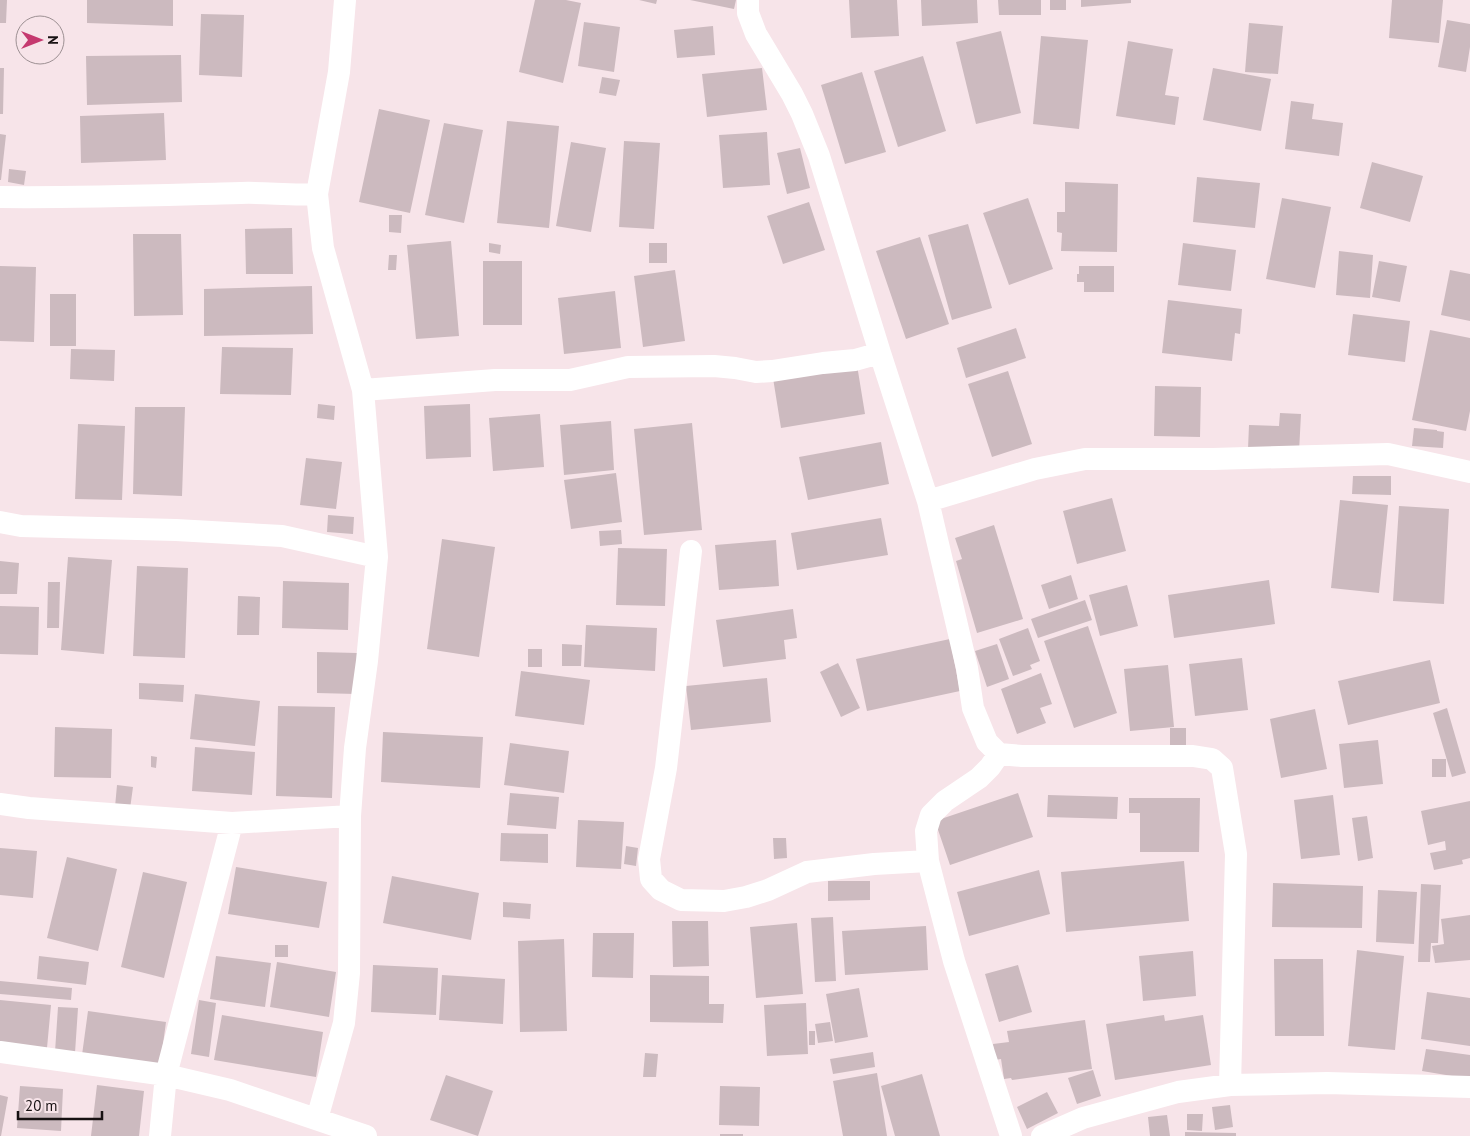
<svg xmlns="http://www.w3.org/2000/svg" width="1470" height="1136" font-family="'PT Sans',sans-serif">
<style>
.building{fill:#ccbabf}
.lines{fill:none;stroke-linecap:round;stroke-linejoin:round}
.minor{stroke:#fff;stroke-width:22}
</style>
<rect width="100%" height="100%" fill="#f7e4e9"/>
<path class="building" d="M0,0H7L6,23H0Z
M87,0H173V26L87,23Z
M535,0H566L581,3L563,83L519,72Z
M639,0H657L656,4Z
M690,0H736L734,9Z
M849,0H897L899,36L851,38Z
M921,0H977L978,23L922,26Z
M998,0H1041V15H999Z
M1050,0H1066V10H1050Z
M1081,0H1131V3L1081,7Z
M1392,0H1443L1439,43L1389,38Z
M201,14L244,15L242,77L199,75Z
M1447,20L1470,24V47L1466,72L1438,67Z
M584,22L620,27L614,72L578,66Z
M1249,23L1283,26L1278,74L1245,72Z
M713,26L715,55L677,58L674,30Z
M1001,31L1021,113L976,124L956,42Z
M1041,36L1088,40L1079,129L1033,124Z
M1128,41L1173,49L1165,95L1179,97L1175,125L1116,116Z
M181,55L182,102L87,105L86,56Z
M923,56L946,131L898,147L874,71Z
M0,68H4L3,114H0Z
M762,68L767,110L707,117L702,74Z
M1213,68L1271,79L1261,131L1203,120Z
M862,72L886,152L845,164L821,85Z
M602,77L620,80L616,96L599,93Z
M1291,101L1314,104L1312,119L1343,123L1339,156L1285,149Z
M379,109L430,120L410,213L359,202Z
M164,113L166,160L81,163L80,116Z
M507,121L559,126L549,228L497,223Z
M444,123L483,130L464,223L425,215Z
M767,132L770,185L723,188L719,135Z
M0,134L6,135L1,180H0Z
M624,141L660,143L654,229L619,227Z
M571,142L606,148L591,232L556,226Z
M800,148L810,188L787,194L777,153Z
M1372,162L1423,176L1410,222L1360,208Z
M9,169L26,171L24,185L8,182Z
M1197,177L1260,183L1255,228L1193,222Z
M1065,182L1118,184L1117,252L1061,251L1062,233L1057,232V212H1065Z
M1028,198L1053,269L1009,285L983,213Z
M1282,198L1331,207L1315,288L1266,279Z
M809,202L825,250L783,264L767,216Z
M389,215H402L401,233L389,232Z
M968,224L992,308L952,320L928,235Z
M292,228L293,274H246L245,229Z
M133,234H181L183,315L134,316Z
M920,237L949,324L906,339L876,251Z
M451,241L459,336L416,339L407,245Z
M489,243L501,245L500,254L489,252Z
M649,243H667V263H649Z
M1183,243L1236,250L1231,291L1178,285Z
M1339,251L1373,255L1370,298L1336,295Z
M389,255H397L396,270H388Z
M483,261H522V325H483Z
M1379,261L1407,266L1400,302L1372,297Z
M0,266L36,267L34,342L0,341Z
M1079,266H1114V292H1084V282H1077V274H1079Z
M675,270L685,341L643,347L634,276Z
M1450,270L1470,274V321L1441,315Z
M312,286L313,334L204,336V289Z
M615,291L621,348L564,354L558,298Z
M50,294H76V346H50Z
M1168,300L1242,309L1240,334L1235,333L1232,361L1162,353Z
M1353,314L1410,321L1405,362L1348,355Z
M1016,328L1026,358L966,378L957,348Z
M1430,330L1470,338V411L1466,431L1412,420Z
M222,347L293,348L291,395L220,394Z
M71,349L115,350L114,381L70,379Z
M857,365L865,414L781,428L773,378Z
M1008,371L1032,444L992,457L968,384Z
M1155,386L1201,387L1200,437L1154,436Z
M318,404L335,406L334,420L317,418Z
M470,404L471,457L426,459L424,406Z
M135,407H185L182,496L133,494Z
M1280,413L1301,414L1299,452L1248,449L1249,425L1279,426Z
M540,414L544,467L493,471L489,418Z
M611,421L614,470L564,475L560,425Z
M692,423L702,530L644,535L634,429Z
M78,424L125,426L122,500L75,499Z
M1414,428L1437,430V431L1444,432L1443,448L1412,446Z
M881,442L889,484L808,500L799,457Z
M306,458L342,462L336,509L300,505Z
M616,473L622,522L571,529L564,480Z
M1353,476H1391V495L1352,494Z
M1112,498L1126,551L1077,564L1063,511Z
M1340,500L1388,505L1379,593L1331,588Z
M1399,506L1449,509L1444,604L1393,601Z
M328,515L354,517L353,534L327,532Z
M881,518L888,555L797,570L791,533Z
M994,525L1023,619L977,633L956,561L962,559L955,538Z
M621,530L622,544L600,546L599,531Z
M442,539L495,547L479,657L427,649Z
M776,540L779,586L719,590L715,545Z
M618,548L667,549L665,606L616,605Z
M68,557L112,560L104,654L61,650Z
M0,561L19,563L17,594H0Z
M137,566L188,568L185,658L133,656Z
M1071,575L1078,599L1049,609L1041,585Z
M1269,580L1275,624L1174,638L1168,595Z
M283,581L349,583L348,630L282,628Z
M48,582H60L59,628H47Z
M1127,585L1138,626L1100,636L1089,595Z
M238,596L260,597L259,635H237Z
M1085,600L1092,620L1038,638L1031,619Z
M0,606L39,607L38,655L0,654Z
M793,609L797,638L784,640L786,659L723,667L716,620Z
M586,625L657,628L655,671L584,667Z
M1088,626L1117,713L1074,728L1044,641Z
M1028,628L1040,661L1030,665L1032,669L1013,676L999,639Z
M950,639L960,691L867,711L856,659Z
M562,644L582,645L581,666H562Z
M997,644L1009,679L987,687L975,651Z
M528,649H542V667H528Z
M317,652L357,653L356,694L317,693Z
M1242,658L1248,710L1195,716L1189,664Z
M1430,660L1440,703L1348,725L1338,681Z
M838,663L860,708L841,717L820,672Z
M1168,665L1174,727L1130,731L1124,669Z
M521,671L590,680L584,725L515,716Z
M1041,673L1052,704L1040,708L1046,723L1017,734L1001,689Z
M767,678L771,722L691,730L686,686Z
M139,683L184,685L183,702L139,699Z
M195,694L260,701L255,746L190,739Z
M278,706L335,707L332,798L276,796Z
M1447,708L1466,773L1452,777L1433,713Z
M1315,709L1327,769L1281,778L1270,719Z
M55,727L112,729L111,778L54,777Z
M1170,728H1186V748H1170Z
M383,732L483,737L480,788L381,782Z
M1378,740L1383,784L1344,788L1339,744Z
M510,743L569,751L564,793L504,785Z
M195,747L255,752L252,795L192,791Z
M151,756L157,757L156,768L151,767Z
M1432,759H1446V777H1432Z
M117,785L133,787L130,809L115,807Z
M510,793L559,797L556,829L507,825Z
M1018,793L1033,837L950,865L935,821Z
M1048,795L1118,797L1117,819L1047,817Z
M1333,795L1340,855L1301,859L1294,800Z
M1129,798H1200L1199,852H1140V813H1129Z
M1470,801V858L1462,860L1463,864L1434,870L1430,853L1446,850L1445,841L1428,845L1421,811Z
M1367,816L1373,858L1358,861L1352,818Z
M578,820L624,822L621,869L576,867Z
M501,833L548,834V863L500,861Z
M773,838H786L787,858L774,859Z
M626,846L638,848L636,866L624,864Z
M0,848L37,851L33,898L0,895Z
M67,857L117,869L98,951L47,938Z
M1184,861L1189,921L1066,932L1061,872Z
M236,867L327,882L319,928L228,914Z
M1039,870L1050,914L969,936L957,892Z
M143,872L187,882L164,978L121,967Z
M392,876L479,893L471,940L383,923Z
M828,881H870V900L828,901Z
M1273,883L1363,886L1362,928L1272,927Z
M1421,884L1441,885L1438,943H1431L1430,962H1418Z
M1378,890L1417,892L1414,944L1376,942Z
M503,902L531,904L530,919L503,917Z
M1470,915V960L1435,963L1432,946L1444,944L1441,919Z
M833,917L836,981L815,982L811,918Z
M672,921H708L709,966L673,967Z
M797,923L803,994L756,998L750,927Z
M926,926L928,970L845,975L842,931Z
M593,933H634L633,978L592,977Z
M564,939L567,1031L520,1032L518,941Z
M275,945H288V957H275Z
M1357,950L1404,956L1395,1050L1348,1046Z
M1193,951L1196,996L1143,1001L1139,956Z
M39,956L89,962L86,985L37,979Z
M216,956L271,963L265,1007L210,999Z
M1274,959H1323L1324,1036H1275Z
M277,962L336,972L329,1017L270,1007Z
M373,965L438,968L436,1015L371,1012Z
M1018,965L1032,1012L999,1022L985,974Z
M442,975L505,979L503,1024L439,1020Z
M650,975L709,976V1004H724L723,1023L650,1022Z
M0,981L72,988L71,1000L0,994Z
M859,988L868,1037L835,1043L826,994Z
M1427,992L1470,998V1046L1421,1039Z
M0,1000L51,1005L47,1048L0,1044Z
M199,1000L216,1003L209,1057L191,1054Z
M806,1003L808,1054L767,1056L764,1005Z
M58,1007L78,1008L75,1053L55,1052Z
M88,1011L166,1022L160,1066L82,1055Z
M222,1015L323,1032L316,1077L214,1060Z
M1164,1015L1165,1021L1203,1015L1211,1065L1115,1080L1106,1024Z
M1085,1020L1092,1069L1012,1080L1011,1078L1004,1079L1001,1059L995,1060L993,1044L1009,1042L1007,1031Z
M830,1022L833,1041L818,1043L815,1024Z
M809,1031H815V1045H809Z
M1426,1049L1470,1055V1079L1422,1071Z
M873,1052L875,1067L833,1074L830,1059Z
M645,1053L658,1054L656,1077H643Z
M1093,1070L1101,1096L1077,1104L1068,1078Z
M877,1073L887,1136H843L833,1081Z
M922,1074L940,1136H895L881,1086Z
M446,1075L493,1091L478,1136L430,1120Z
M97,1085L144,1091L139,1136H91Z
M20,1086L63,1089L61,1131L17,1128Z
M720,1086L760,1087L759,1126L719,1125Z
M1047,1092L1058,1113L1027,1129L1017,1107Z
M0,1095L8,1097L1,1136H0Z
M1230,1105L1233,1127L1215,1130L1212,1107Z
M1187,1114H1203L1202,1131L1187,1130Z
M1167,1115L1170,1136H1150L1148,1117Z
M1185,1132L1236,1133V1136H1185Z
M720,1134H743V1136H720Z"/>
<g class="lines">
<path class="minor" d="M748,0V13L756,34L792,94L802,114L819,156L880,353L928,501L967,668L973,708L987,742L999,754L1022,756H1193L1212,759L1222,768L1236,854L1230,1085
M0,197C80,198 161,195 241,193C267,192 291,196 317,194
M363,390L495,380H570L628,367L714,366L735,368L756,372L772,371L823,363L855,360L880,353
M928,501L1035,469L1085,459H1213L1388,454L1470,472
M0,522L21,526L176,530L282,536L377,557
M691,551L666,768L649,859L651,879L661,890L681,900L724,901L746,897L768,890L807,872L874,864L928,861
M999,754L990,767L979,778L945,801L931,815L926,831L928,861L954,961L1011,1136
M0,804L29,808L232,823L350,816
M0,1052L166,1075L230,1090L366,1136
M317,1119L344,1023L349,973L350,816L355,748L367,661L377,557L363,390L323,248L317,194L339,72L345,0
M160,1136L166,1075L232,823
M1042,1136L1083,1118L1178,1092L1230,1085L1327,1083L1470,1087"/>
</g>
<g transform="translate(40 40) rotate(90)"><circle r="24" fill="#f7e4e9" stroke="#9d9093"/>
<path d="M0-4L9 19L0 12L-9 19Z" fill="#c5396f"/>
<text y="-8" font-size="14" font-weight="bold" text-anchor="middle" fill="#171112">N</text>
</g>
<path d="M18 1111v8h84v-8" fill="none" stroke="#171112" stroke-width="2.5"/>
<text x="25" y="1111" font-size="15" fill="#171112" stroke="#f7e4e9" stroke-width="4" paint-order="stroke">20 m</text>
</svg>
